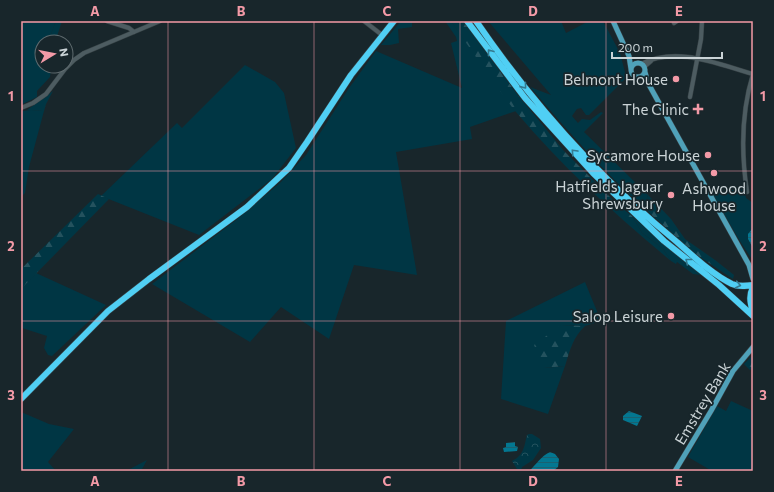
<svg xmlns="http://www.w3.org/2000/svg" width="774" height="492" font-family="Commissioner,sans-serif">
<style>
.green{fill:#003644}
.forest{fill:url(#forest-firs)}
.park{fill:url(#park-crowns)}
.water{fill:url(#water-rules)}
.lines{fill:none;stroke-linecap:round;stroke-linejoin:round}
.minor-casing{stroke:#374246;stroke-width:5}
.major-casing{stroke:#374246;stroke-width:6}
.highway-casing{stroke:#374246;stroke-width:7}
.minor{stroke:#4d5c61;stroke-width:4}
.major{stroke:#4fa1b9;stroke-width:5}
.highway{stroke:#50cff4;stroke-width:6}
.oneway{stroke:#347a90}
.grid{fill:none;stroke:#f39aa7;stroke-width:1;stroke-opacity:0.55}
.poi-dot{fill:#f39aa7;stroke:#18262b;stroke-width:1.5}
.labels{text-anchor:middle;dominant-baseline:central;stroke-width:3.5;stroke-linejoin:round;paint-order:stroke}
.poi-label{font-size:15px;fill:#cad3d6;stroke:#18262b;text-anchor:end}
.street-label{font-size:15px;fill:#cad3d6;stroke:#18262b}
.neatline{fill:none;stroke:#f39aa7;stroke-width:1.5}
.grid-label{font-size:13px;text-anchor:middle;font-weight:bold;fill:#f39aa7}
</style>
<defs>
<pattern id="forest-firs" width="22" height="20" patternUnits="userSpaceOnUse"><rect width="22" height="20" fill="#003644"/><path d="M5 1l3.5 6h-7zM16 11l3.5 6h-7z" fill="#24525e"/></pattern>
<pattern id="park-crowns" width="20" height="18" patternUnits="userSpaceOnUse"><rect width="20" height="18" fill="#003644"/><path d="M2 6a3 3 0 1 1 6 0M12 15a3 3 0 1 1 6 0" fill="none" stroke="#24525e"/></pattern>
<pattern id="water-rules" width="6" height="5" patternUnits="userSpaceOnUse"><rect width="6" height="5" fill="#037791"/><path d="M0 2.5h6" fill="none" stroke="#1a6171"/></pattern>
</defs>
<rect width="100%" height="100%" fill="#18262b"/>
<path class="green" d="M26,21H56L48,42H42V66H51L50,77L37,91V97L21,105V25Z
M401,21H421L412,22V27L398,29L399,43L390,45H381Z
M445,21H451L516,111L470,127L472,139L396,152L417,275L354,265L329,339L281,307L250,342L152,284L236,220L281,182L306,155L349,88L376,51L462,88L451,43L457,41L456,37Z
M488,21H561L566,33L589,21H603L620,53L626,76L624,80L589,115H586L581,108L577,109L572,116L578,123L582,119L590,120L601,112L603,113L584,132L648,195L645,205L646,210C604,172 567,130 530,87L551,95Z
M245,65L275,82L284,93L296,148L272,179L199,235L101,196L177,123L182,128Z
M31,110L44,111L29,167L25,193L21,197V111Z
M744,189L746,198L753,203V229H752L748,239L753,248V261L738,238L711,192Z
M632,216L701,275L693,274L677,262L676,264L671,261L663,249L642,233Z
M36,273L106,305L52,356L48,355L44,348L47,336L22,328L21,329V289Z
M585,282L601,321L585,326L561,325L544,368L565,366L548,414L501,399L506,321Z
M731,401L753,411V471H712L688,457L717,406L726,411Z
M21,412L49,424L74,429L48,462L56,471H21Z
M147,460L141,471H127L128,470Z"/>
<path class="forest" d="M56,21H62L55,42H48Z
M451,21H463L517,94L564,151L618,205L632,216L642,233L663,249L671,261C616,215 562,167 516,112C493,83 472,51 451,21Z
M53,91L46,104L44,111L27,110Z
M98,194L109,199L21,289V269Z
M648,195L671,219L685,239L715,260L734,275L733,279L697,255L646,210L645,206Z
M561,325L585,326C573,337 570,350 565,366L544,368L534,345Z
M753,355V366L750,370L744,364Z"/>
<path class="park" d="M529,434H532L540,439L541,448L533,460L522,467L521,470L517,469L512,461C524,455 524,447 527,435Z"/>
<path class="water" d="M752,229H753V248L748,239V234Z
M629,411L642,416L637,426L623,420V416Z
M515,442V446L518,447L517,451L504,452L503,448L506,447V443Z
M550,452L555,454L559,459L558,467L553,471H529C536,465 541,456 550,452Z"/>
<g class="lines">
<defs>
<path id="minor" d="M107,21L129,28L134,32
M364,21L382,35
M674,23L677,21
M641,64C677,46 717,64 753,74
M644,67L651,61
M690,97L701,39L702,21
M21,108L33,103L46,94L65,69L74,60L84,53L160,21
M747,192C741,152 741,113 753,74"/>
<path id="major" d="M613,21L629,56L631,69
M631 70a7 7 0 1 1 14 0a7 7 0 1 1-14 0Z
M645,72L648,83L749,265L753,279
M675,471L711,411L733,371L753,347"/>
<path id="highway" d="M467,21L525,98L593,173L664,241L719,285L753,316
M476,21C532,103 600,179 677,242C693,256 713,275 732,284C739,287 746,286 753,285
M753,287C748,297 751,304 753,313
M21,399L108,311L149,279L247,207L289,168L307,142L351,75L394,21"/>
</defs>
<use href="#minor" class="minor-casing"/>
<use href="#major" class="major-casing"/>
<use href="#highway" class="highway-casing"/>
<use href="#minor" class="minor"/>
<use href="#major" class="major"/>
<use href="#highway" class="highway"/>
</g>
<defs><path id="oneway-chevron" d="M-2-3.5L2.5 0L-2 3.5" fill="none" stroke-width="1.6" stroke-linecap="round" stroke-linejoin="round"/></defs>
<g class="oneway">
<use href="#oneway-chevron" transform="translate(490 52) rotate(-128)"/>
<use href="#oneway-chevron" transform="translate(524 86) rotate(51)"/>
<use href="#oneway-chevron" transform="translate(574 152) rotate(-133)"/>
<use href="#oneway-chevron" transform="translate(688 261) rotate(-141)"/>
<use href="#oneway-chevron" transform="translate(738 285) rotate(12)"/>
</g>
<path class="grid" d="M168,21V471M314,21V471M460,21V471M606,21V471M21,171H753M21,321H753"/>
<g class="poi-dot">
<circle cx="676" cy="79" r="4"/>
<path d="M696 103h4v4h4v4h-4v4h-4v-4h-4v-4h4z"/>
<circle cx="708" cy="155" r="4"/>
<circle cx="714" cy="173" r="4"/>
<circle cx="671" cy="195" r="4"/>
<circle cx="671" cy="316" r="4"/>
</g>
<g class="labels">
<g class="poi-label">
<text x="668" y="79">Belmont House</text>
<text x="689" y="109">The Clinic</text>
<text x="700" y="155">Sycamore House</text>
<text x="663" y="186">Hatfields Jaguar<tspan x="663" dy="17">Shrewsbury</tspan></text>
<text x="714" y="188" text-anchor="middle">Ashwood<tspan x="714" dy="17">House</tspan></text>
<text x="663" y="316">Salop Leisure</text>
</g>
<g class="street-label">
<text transform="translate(702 403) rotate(-59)">Emstrey Bank</text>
</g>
</g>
<rect width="774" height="492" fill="none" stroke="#18262b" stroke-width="44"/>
<g transform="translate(54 54) rotate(80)"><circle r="19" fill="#18262b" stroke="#5f6b6f"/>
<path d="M0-3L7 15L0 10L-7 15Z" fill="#f39aa7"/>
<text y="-6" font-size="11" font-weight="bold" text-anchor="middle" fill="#cad3d6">N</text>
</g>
<path d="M612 52v6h110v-6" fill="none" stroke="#cad3d6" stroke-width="2"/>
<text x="618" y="52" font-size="12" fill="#cad3d6" stroke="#18262b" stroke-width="3" paint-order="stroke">200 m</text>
<rect x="22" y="22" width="730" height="448" class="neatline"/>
<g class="grid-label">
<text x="95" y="16">A</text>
<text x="241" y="16">B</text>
<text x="387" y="16">C</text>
<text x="533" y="16">D</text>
<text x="679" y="16">E</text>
<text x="11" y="101">1</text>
<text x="763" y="101">1</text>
<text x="11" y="251">2</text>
<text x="763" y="251">2</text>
<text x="11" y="400">3</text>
<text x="763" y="400">3</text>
<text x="95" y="486">A</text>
<text x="241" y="486">B</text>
<text x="387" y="486">C</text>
<text x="533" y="486">D</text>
<text x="679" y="486">E</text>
</g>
</svg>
